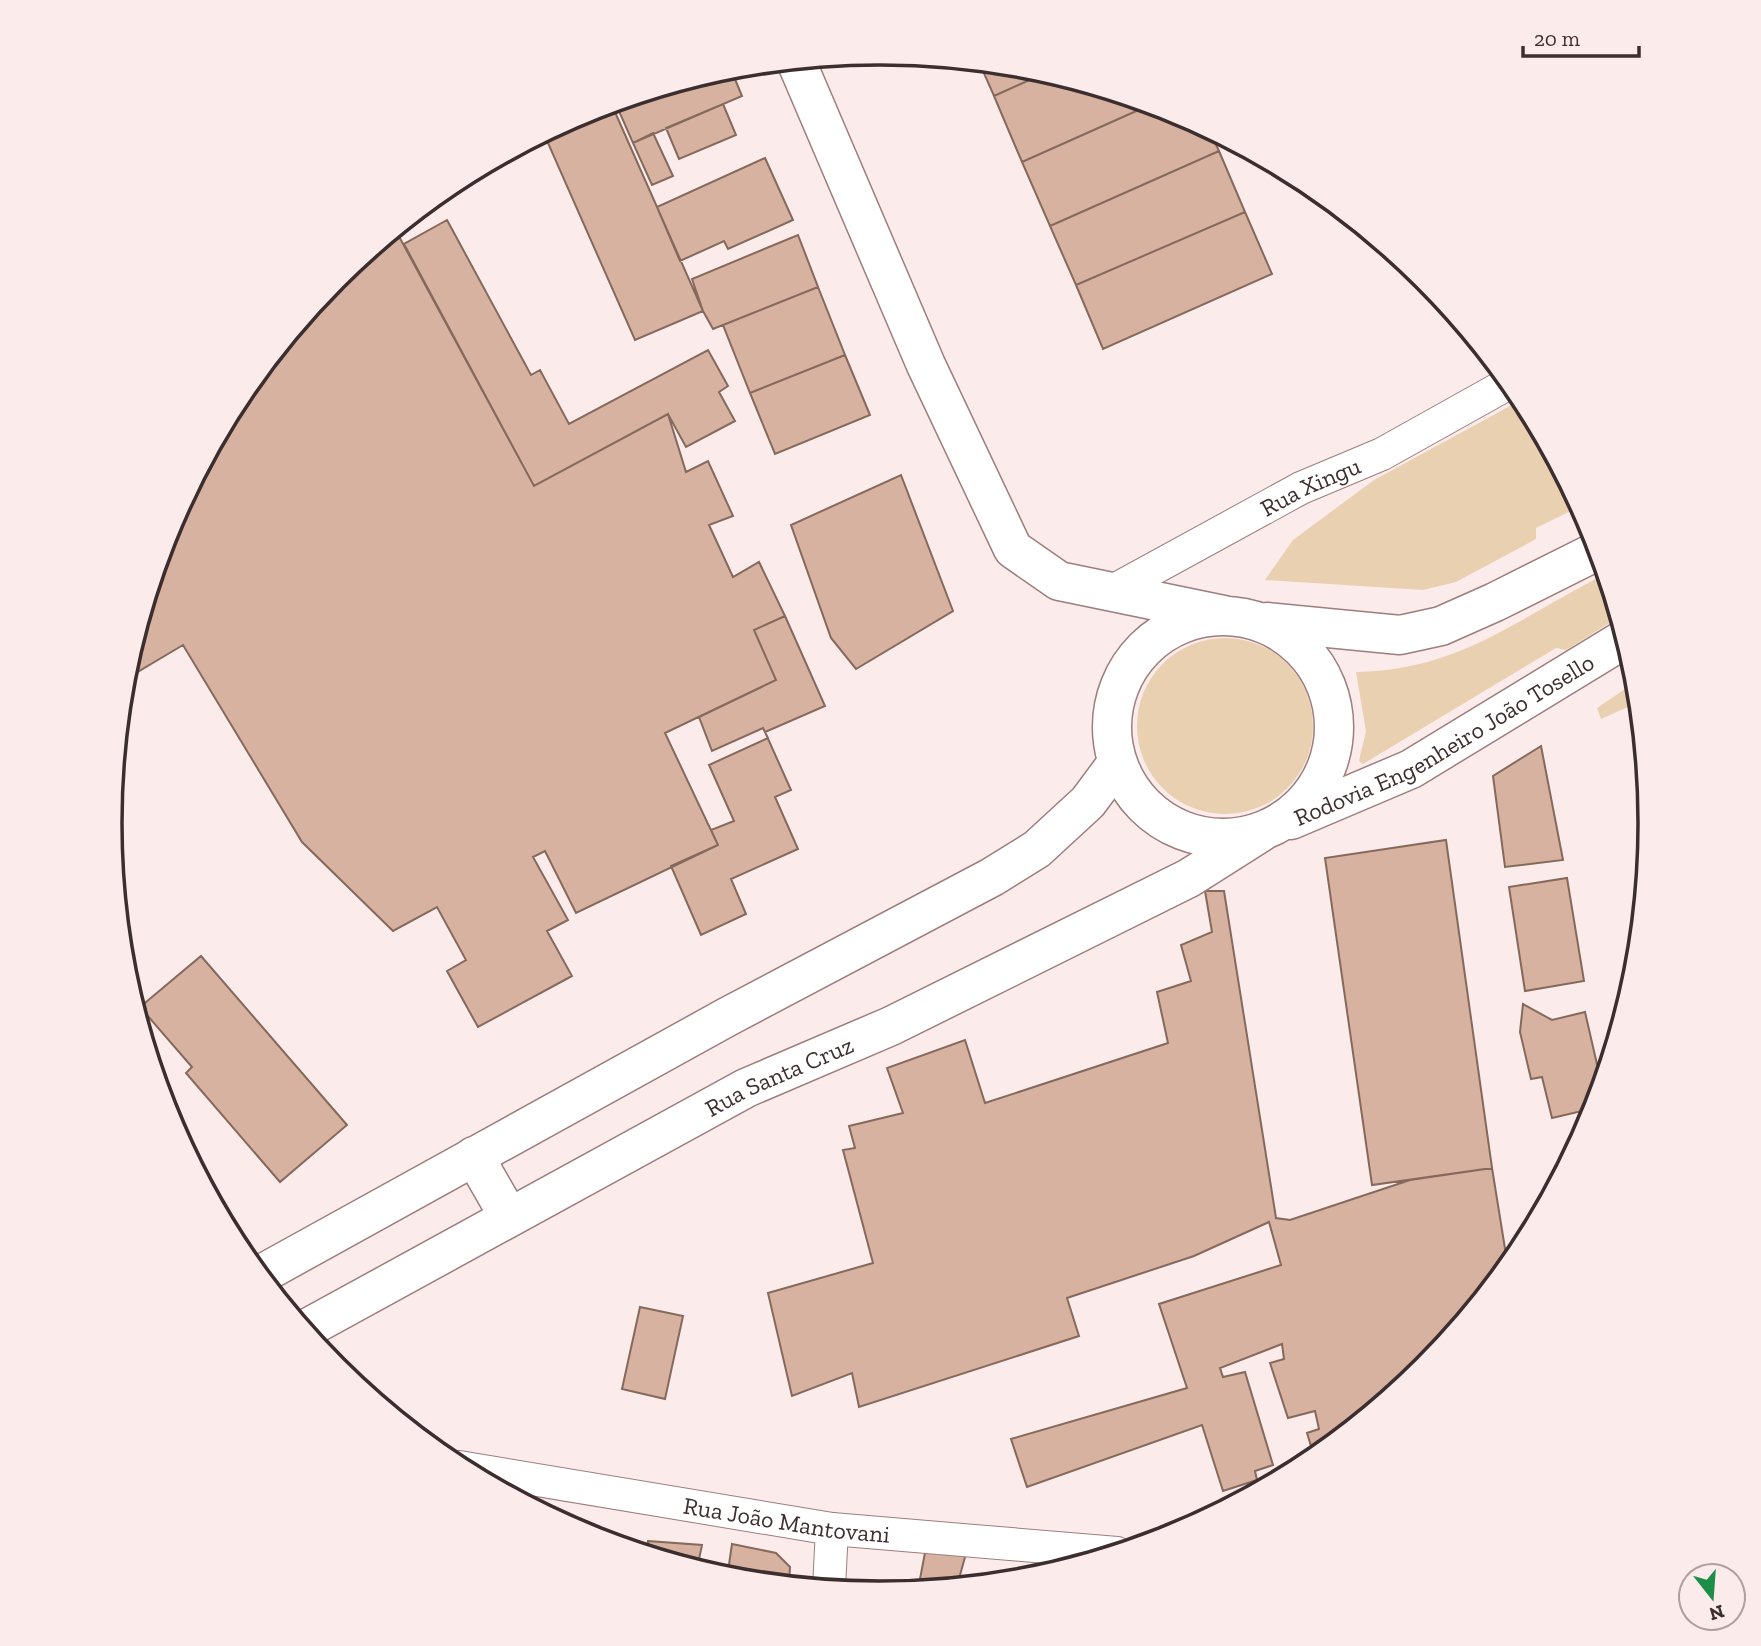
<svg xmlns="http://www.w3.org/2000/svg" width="1761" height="1646" font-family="'Zilla Slab',serif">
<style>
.green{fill:#e9d0b1}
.building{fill:#d7b2a1;stroke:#85695c;stroke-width:2}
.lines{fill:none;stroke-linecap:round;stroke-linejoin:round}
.minor-casing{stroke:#9e7d7c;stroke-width:34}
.tertiary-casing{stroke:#9e7d7c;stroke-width:41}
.secondary-casing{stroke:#9e7d7c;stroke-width:41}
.motorway-casing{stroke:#9e7d7c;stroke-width:41}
.minor{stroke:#fff;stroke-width:32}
.tertiary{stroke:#fff;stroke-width:38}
.secondary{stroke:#fff;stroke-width:38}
.motorway{stroke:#fff;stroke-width:38}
.labels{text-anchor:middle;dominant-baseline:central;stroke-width:7;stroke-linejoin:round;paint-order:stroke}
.street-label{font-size:24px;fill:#3c2e2e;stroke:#fbeceb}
.rim{fill:none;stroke:#3c2e2e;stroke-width:3.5}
</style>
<rect width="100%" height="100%" fill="#fbeceb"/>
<path class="green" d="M1523,399L1581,506L1536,528V539L1456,582L1423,590L1265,580L1293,540L1374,480Z
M1606,574L1619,617L1566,650L1556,648L1363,764L1359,761L1366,731L1356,672C1461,670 1517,618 1606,574Z
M1137 726a88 88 0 1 1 176 0a88 88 0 1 1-176 0Z
M1637,681L1639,702L1601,719L1597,708Z"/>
<path class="building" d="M979,62L1031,67L1047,72L994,96Z
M730,67L742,96L633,143L615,102Z
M1047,72L1152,104L1022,162L994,96Z
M611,103L703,311L635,340L544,134L586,111Z
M723,104L736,135L679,159L666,128Z
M1152,104L1176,111L1209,129L1219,151L1050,226L1022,162Z
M653,133L673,176L652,185L633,143Z
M1219,151L1245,212L1076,285L1050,226Z
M765,158L793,220L728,249L724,241L680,261L657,207Z
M1245,212L1272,274L1103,349L1076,285Z
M447,220L531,375L540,370L569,424L708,350L728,386L719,392L735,421L686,447L668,414L534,486L404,244Z
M395,229L534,486L668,414L686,472L708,461L733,516L709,525L733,577L759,562L785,616L754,630L776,680L665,733L718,845L576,913L545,851L533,857L568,920L547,931L572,976L478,1027L447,971L466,960L437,907L393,931L302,842L183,645L124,680L169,528L240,395L336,278Z
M798,235L818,287L713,329L703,311L692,279Z
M818,287L845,355L750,393L723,325Z
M845,355L870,415L775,454L750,393Z
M901,475L953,611L856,669L831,638L791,525Z
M785,616L825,706L765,732L791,790L775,797L798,849L731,879L746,914L701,935L671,866L718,845L711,830L734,821L709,765L768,738L763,728L712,751L699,717L776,680L754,630Z
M1541,746L1563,860L1505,867L1493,776Z
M1446,840L1492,1168L1372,1185L1325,858Z
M1567,878L1584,981L1525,991L1509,887Z
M1205,891H1224L1276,1218L1290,1220L1410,1180L1492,1168L1508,1267L1425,1368L1315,1459L1307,1433L1319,1429L1315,1411L1288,1418L1270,1363L1284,1359L1282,1344L1220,1368L1223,1377L1245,1372L1273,1465L1255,1471L1257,1480L1223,1491L1202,1425L1027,1487L1011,1439L1187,1388L1159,1304L1281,1265L1269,1222L1194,1256L1067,1298L1079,1336L859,1407L852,1373L792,1396L768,1293L873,1263L843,1150L855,1148L849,1126L903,1113L887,1068L965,1040L985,1103L1168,1043L1157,992L1191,981L1181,945L1212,932Z
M201,956L347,1125L280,1182L186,1073L192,1067L140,1007Z
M1523,1004L1552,1020L1585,1012L1602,1086L1595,1108L1552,1118L1542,1077L1531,1079L1520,1032Z
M640,1307L683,1316L665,1399L622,1389Z
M928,1537L967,1550L957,1586L919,1584Z
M648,1541L702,1545L697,1569L647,1553Z
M732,1544L776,1553L790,1567L789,1584L727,1578Z
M971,1577L1020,1580L970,1585Z
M900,1582L919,1584L951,1587L899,1592Z"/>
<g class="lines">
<defs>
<g id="minor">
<path id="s1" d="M1109,593L1301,488L1382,454L1511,382"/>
<path id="s2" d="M459,1467L832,1529L1117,1553"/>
<path d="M829,1588L832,1529"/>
</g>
<path id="tertiary" d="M796,61L926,365L1013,549L1059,581L1224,615"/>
<g id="secondary">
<path d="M474,1156L509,1217"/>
<path d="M260,1275L727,1017L992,877L1037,849L1088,802L1117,763"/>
<path id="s3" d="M304,1330L746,1088L891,1026L1189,878L1260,833"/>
</g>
<g id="motorway">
<circle cx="1223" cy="727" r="111"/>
<path d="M1267,622L1400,635L1441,626L1495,602L1599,550"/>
<path id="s4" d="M1291,820L1411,769L1626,638"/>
</g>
</defs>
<use href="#minor" class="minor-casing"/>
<use href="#tertiary" class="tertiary-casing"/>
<use href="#secondary" class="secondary-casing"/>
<use href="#motorway" class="motorway-casing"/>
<use href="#minor" class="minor"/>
<use href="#tertiary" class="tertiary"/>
<use href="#secondary" class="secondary"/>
<use href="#motorway" class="motorway"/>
</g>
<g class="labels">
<g class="street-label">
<text stroke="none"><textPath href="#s1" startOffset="228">Rua Xingu</textPath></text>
<text stroke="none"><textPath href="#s4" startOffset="173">Rodovia Engenheiro João Tosello</textPath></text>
<text stroke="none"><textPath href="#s3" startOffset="539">Rua Santa Cruz</textPath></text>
<text stroke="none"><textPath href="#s2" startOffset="332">Rua João Mantovani</textPath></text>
</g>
</g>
<path d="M0 0H1761V1646H0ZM122 823a758 758 0 1 1 1516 0a758 758 0 1 1-1516 0Z" fill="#fbeceb" fill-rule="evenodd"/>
<path class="rim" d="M122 823a758 758 0 1 1 1516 0a758 758 0 1 1-1516 0Z"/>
<g transform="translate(1712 1597) rotate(163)"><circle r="33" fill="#fbeceb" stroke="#afa09f" stroke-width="2"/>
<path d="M0-5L12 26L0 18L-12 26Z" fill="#1d8e47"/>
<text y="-10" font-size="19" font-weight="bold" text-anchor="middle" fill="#3c2e2e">N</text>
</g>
<path d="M1523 46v10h116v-10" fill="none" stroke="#3c2e2e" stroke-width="3.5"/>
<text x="1534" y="46" font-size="21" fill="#3c2e2e" stroke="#fbeceb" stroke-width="5" paint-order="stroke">20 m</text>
</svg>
